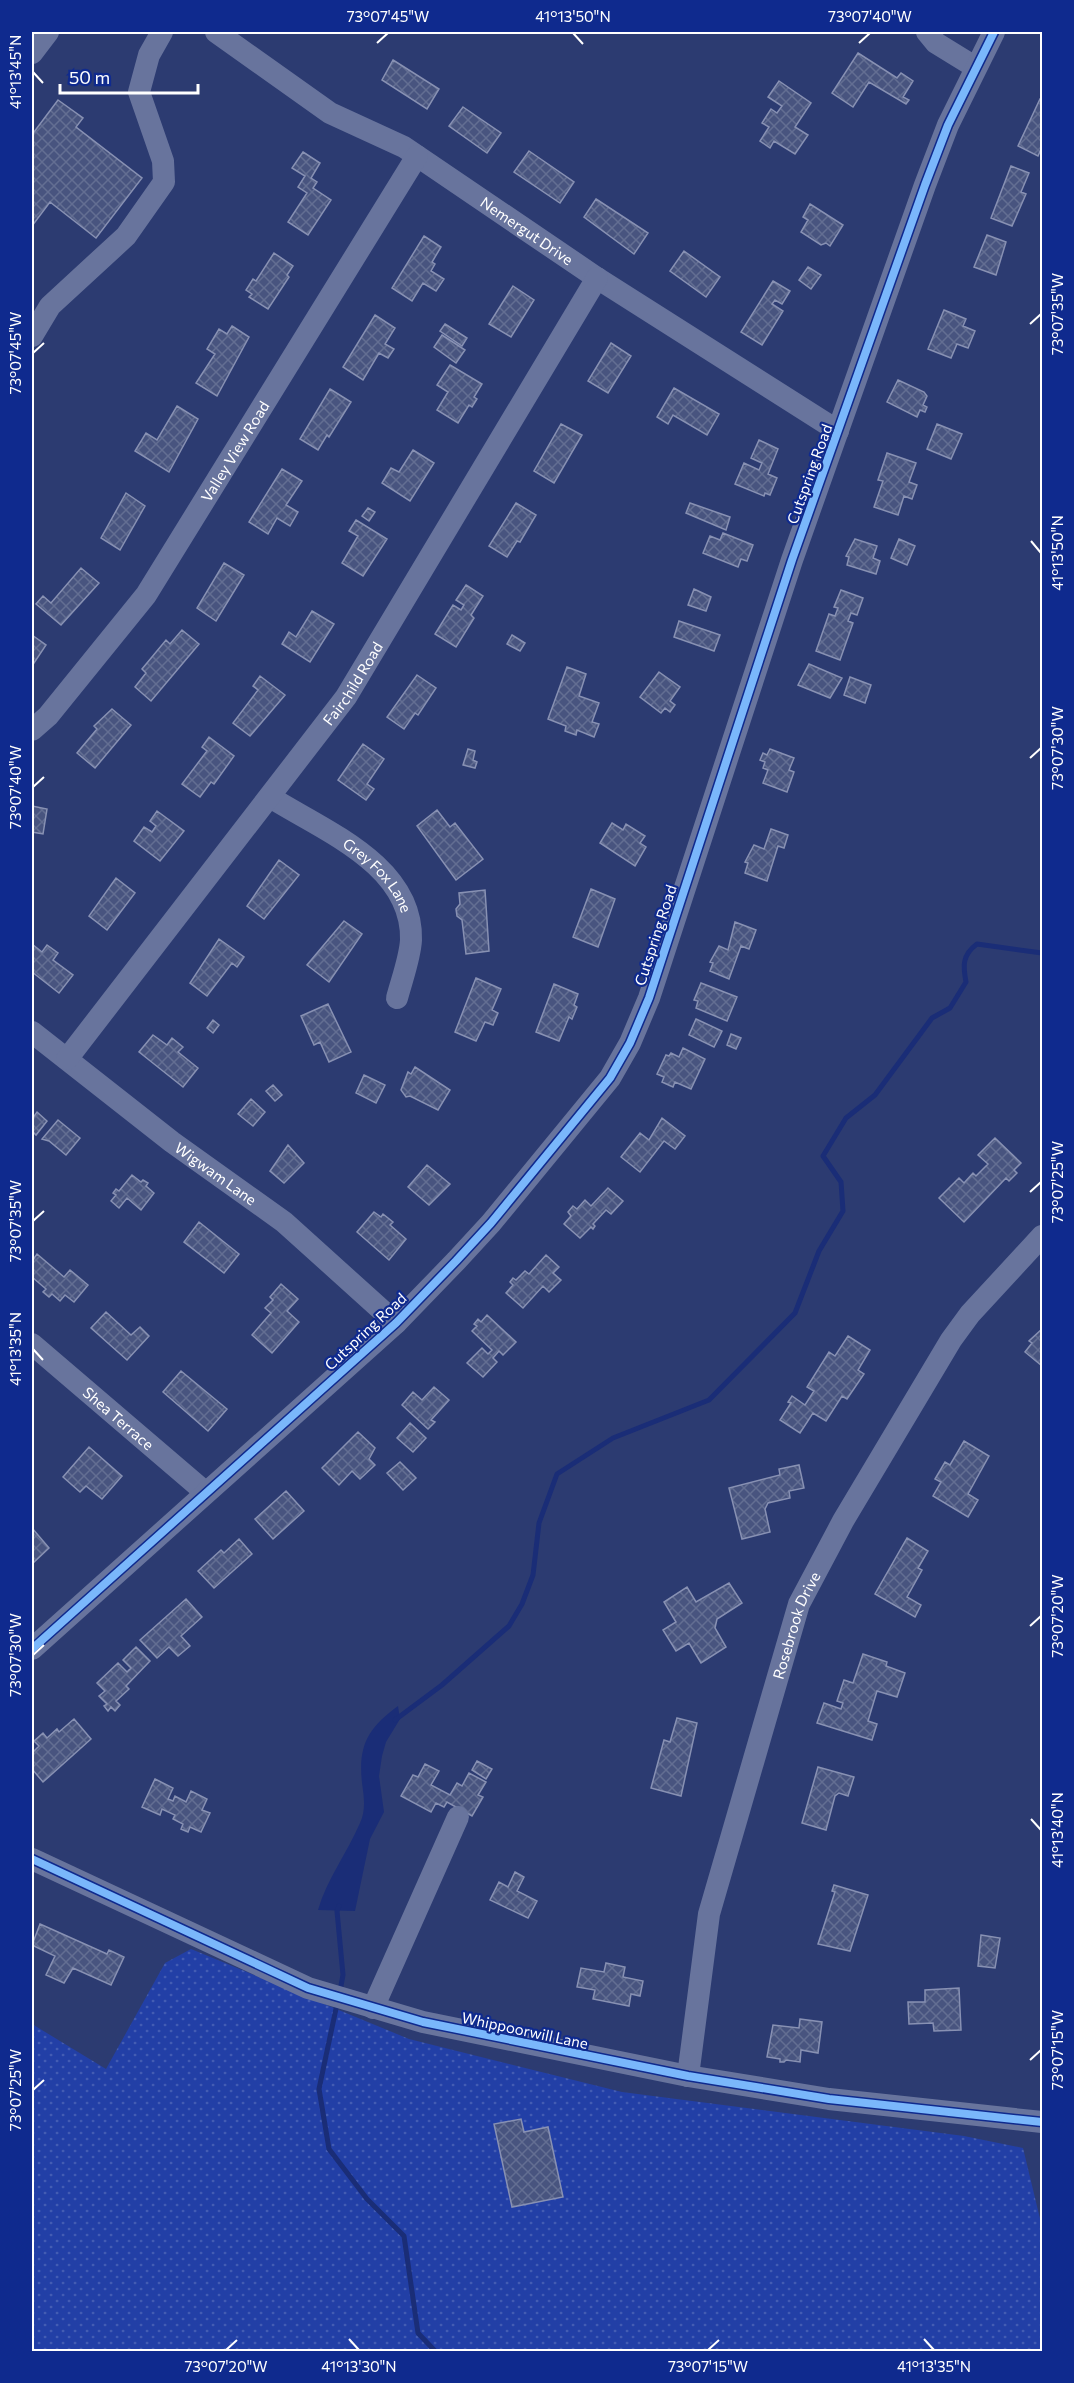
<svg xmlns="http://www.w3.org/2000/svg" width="1074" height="2383" font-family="Commissioner,sans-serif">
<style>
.grass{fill:url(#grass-dots)}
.water{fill:#1a2d77}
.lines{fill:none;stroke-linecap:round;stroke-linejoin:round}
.stream{stroke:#1a2d77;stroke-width:5}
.building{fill:url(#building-cross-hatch);stroke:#8891b3;stroke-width:1.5}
.minor{stroke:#68749d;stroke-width:22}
.cycleway-casing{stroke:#0f2a8e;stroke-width:11}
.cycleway{stroke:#7ab7fb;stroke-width:8}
.ticks{fill:none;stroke:#fff;stroke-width:2}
.labels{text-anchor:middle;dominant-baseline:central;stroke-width:4.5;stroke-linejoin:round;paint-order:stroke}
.street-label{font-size:15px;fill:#fff;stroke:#0f2a8e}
.neatline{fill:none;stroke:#fff;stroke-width:2}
.ticks-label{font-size:15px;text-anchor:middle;fill:#fff}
</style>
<defs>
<pattern id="grass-dots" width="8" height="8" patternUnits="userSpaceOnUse" patternTransform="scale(1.5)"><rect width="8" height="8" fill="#223fa6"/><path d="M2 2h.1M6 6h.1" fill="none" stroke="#435cb3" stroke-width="1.8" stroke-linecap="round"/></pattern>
<pattern id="building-cross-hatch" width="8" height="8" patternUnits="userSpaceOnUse" patternTransform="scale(1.5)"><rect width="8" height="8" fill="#48547f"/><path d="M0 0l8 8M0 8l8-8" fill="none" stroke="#636e92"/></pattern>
</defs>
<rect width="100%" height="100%" fill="#2c3b71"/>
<path class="grass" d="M191,1949L409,2039L622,2092L964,2136L1023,2148L1042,2227V2351H32V2024L106,2069L165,1963Z"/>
<path class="water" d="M398,1706L400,1719L386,1742L382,1756L379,1776L384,1812L370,1839L355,1911L318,1910C327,1879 347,1853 360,1823C366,1810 364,1797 362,1783C358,1745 368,1728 398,1706Z"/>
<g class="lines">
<path class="stream" d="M395,1720L442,1685L509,1626L522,1604L533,1575L539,1523L557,1474L613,1438L709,1400L795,1313L819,1251L843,1211L841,1182L823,1156L846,1118L875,1095L932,1018L950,1008L966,982C963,966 962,955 977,944L1042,953
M339,1906L337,1911L343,1975L340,1991
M337,2004L319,2089L329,2149L367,2199L404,2236L418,2333L436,2352"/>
</g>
<path class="building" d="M858,53L897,78L901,73L913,81L903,97L909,100L906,104L869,82L853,107L832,93Z
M393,60L439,89L427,109L382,80Z
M779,81L811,103L795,127L808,135L795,154L774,141L770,148L760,141L769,127L762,123L771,109L777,113L782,106L768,97Z
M1040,99L1042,100V147L1038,156L1018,146Z
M58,100L83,118L76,127L142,178L96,238L50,202L32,226V130L34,132Z
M463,107L501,133L487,153L449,126Z
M529,151L574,182L560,203L514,172Z
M303,152L320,163L311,178L317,182L313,188L331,200L308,235L288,222L307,193L298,187L305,176L292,168Z
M1011,166L1029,173L1021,192L1026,194L1012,226L991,218Z
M596,199L648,233L634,254L584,217Z
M810,204L843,225L830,246L826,243L821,245L801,232L808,220L803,217Z
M987,235L1006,242L996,275L974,267Z
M424,236L441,247L432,262L435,264L431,271L444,279L436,291L423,283L412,301L392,288Z
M684,251L720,277L706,297L670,271Z
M274,253L293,266L287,275L289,277L268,309L249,297L252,294L246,290L253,279L256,281Z
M808,267L821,275L811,289L799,280Z
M773,281L790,291L782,304L775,300L772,304L783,311L762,345L741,332Z
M513,286L534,300L511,337L489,324Z
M944,310L966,319L963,326L975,331L968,348L957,344L951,358L928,349Z
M375,315L395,328L385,344L394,349L388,358L379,353L363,380L343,367Z
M445,324L467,338L462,346L440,331Z
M232,326L249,337L217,396L196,383L215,354L207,349L219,329L227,334Z
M442,335L465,350L456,363L434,347Z
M611,343L631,356L608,393L588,381Z
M450,365L482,384L474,397L477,399L472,407L469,405L458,423L437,410L448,392L437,385Z
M898,380L924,392L927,396L923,405L927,407L925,412L920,410L917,417L887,402Z
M674,388L719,414L707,435L673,415L668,424L657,417Z
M330,389L351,402L329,437L327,435L318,450L300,439Z
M177,406L198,419L169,472L135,451L146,433L157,440Z
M561,424L582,435L554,483L534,471Z
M937,424L962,434L951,459L927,449Z
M759,440L778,449L768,474L777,478L770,495L765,493L764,496L735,484L744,463L759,470L762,463L751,458Z
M413,450L434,463L410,501L382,483L391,468L399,472Z
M887,453L916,463L909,482L917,485L912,499L904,496L898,515L874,507L883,481L878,480Z
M282,469L302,481L286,505L298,512L290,526L277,518L268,534L249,522Z
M126,493L145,506L120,550L101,538Z
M516,503L536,515L520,542L517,541L507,557L489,546Z
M690,503L730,517L726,530L686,513Z
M368,508L375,512L369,521L362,516Z
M356,520L387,539L363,576L342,563L358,536L349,531Z
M723,533L753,545L747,561L741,559L738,567L703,553L710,536L720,540Z
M855,539L877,546L873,558L880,561L876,574L847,565L849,557L846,556Z
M899,539L915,546L907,565L891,558Z
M224,563L244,575L216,621L197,608Z
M81,568L99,583L61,625L36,604L43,596L51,603Z
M466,585L483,596L471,615L474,618L456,647L435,634L453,605L461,610L464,605L456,600Z
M694,589L711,597L706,611L688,605Z
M841,590L863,598L857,615L851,613L848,621L853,623L840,660L816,651L829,614L835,616L838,608L834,607Z
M312,611L334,624L310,662L282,644L289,632L296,637Z
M679,621L720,635L714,651L674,637Z
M182,630L199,644L151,701L135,687L146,673L142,669L166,640L170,644Z
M32,635L46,645L32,666Z
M512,635L525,643L520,651L507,644Z
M809,664L842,678L830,698L798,685Z
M567,667L586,674L579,696L599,703L592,722L599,724L594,737L577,730L576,735L565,731L566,726L548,719Z
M659,672L680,687L670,701L675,705L670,712L665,708L661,713L640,697Z
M417,675L436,688L418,715L415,713L404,729L387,717Z
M260,676L285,695L250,736L233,723L258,690L253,686Z
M850,677L871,685L865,703L844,695Z
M112,709L131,725L95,768L77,753L97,729L94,726Z
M209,737L234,756L214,784L211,782L200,797L182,784L207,751L202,747Z
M363,744L384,759L367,784L374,789L366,800L338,780Z
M468,749L475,751L473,760L477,762L475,768L463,765Z
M770,749L794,758L789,770L794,772L787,792L763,783L768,770L763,768L765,762L760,760L763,753L767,755Z
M32,806L47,809L43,834L32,832Z
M437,810L450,827L455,823L483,859L456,880L417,826Z
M157,811L184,831L160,861L134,841L144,827L152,832L156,826L150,821Z
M612,823L623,830L626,824L645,836L640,843L646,847L635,866L600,843Z
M771,829L788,835L784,848L778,846L767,881L745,873L748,863L745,862L754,845L764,849Z
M279,860L299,875L264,919L247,906Z
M116,878L135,893L107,930L89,916Z
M591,889L615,899L598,947L573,937Z
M485,890L489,951L466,954L462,920L457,916L456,909L460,904L459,893Z
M344,921L362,934L329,982L307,965Z
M735,922L756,930L749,949L741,946L729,979L710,971L713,963L710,962L719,946L728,950Z
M219,939L244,957L237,967L232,963L207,996L190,983Z
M32,944L42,952L47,945L58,953L53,960L73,975L59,993L32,972Z
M476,978L501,989L492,1010L498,1013L493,1025L485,1022L476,1041L455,1032Z
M701,983L737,997L727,1021L696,1008L698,1001L694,1000Z
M554,984L578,994L574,1005L577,1007L572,1019L569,1017L559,1041L536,1032Z
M328,1004L351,1052L329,1062L320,1042L314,1045L301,1016Z
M696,1019L722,1031L714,1047L689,1035Z
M213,1020L219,1025L213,1033L207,1028Z
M731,1034L741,1038L736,1049L727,1045Z
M153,1035L167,1045L172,1038L183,1047L178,1052L198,1068L183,1087L139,1052Z
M683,1048L705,1059L691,1089L675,1082L673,1087L662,1082L664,1077L657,1074L666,1055L669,1056L671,1053L679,1057Z
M415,1067L450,1090L438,1110L410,1096L406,1097L401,1090L408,1072L411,1074Z
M364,1075L385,1085L376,1103L356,1093Z
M273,1085L282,1095L275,1101L266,1091Z
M251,1099L265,1112L253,1126L238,1114Z
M37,1112L47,1121L36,1135L32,1131V1119Z
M662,1118L685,1136L675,1149L664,1141L640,1172L621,1157L640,1133L649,1140Z
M58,1120L80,1138L66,1155L49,1141L42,1139Z
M995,1138L1021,1163L1014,1170L1017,1173L1009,1181L1006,1178L964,1222L939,1198L959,1178L964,1183L973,1173L976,1176L988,1164L978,1155Z
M288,1145L304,1163L284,1183L270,1171Z
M427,1165L450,1184L429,1205L408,1187Z
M132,1175L141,1182L143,1180L148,1183L146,1186L154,1193L141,1210L127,1198L119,1208L111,1201L116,1195L113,1193L116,1189L119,1191Z
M608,1188L623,1201L611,1214L606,1210L593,1224L595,1226L593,1229L591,1227L580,1238L564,1224L571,1216L568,1212L573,1206L577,1209L585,1200L591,1206Z
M374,1212L381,1217L383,1214L393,1222L390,1225L406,1239L389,1260L357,1232Z
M199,1222L239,1254L224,1273L184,1242Z
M37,1254L64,1277L70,1270L88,1285L74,1302L65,1295L60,1301L52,1294L49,1297L43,1292L46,1289L32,1277V1261Z
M546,1255L559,1267L553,1273L561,1280L549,1292L543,1286L523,1308L506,1293L513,1285L510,1282L513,1278L516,1280L525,1271L529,1274Z
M281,1284L298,1299L287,1311L299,1322L272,1353L252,1335L271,1313L265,1308L273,1300L270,1297Z
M106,1312L131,1335L140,1327L149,1336L127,1360L91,1328Z
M487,1315L516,1342L503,1355L499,1351L493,1358L497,1362L483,1377L467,1363L482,1348L488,1354L492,1350L472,1331L477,1326L474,1324L478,1319L481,1322Z
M1042,1329V1366L1025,1352L1032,1343L1029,1341Z
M848,1336L870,1350L858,1370L864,1374L847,1399L842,1396L826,1421L813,1413L800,1433L780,1420L791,1403L788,1402L792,1396L805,1405L814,1391L807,1387L829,1352L835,1356Z
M181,1371L227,1409L208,1431L163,1392Z
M434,1387L449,1400L431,1420L435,1422L428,1429L402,1405L413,1392L422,1400Z
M410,1423L426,1438L413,1452L397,1438Z
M358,1432L375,1448L369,1459L375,1465L360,1479L352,1471L339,1485L322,1468Z
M964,1441L989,1456L968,1494L978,1500L968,1517L933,1496L941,1482L935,1479L945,1462L950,1465Z
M89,1447L122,1476L102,1499L86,1486L80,1492L63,1477Z
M400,1462L416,1478L403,1490L387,1473Z
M799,1465L804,1488L789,1491L790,1498L768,1503L765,1509L770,1532L742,1539L729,1488L780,1475L779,1469Z
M286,1491L304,1511L273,1539L255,1519Z
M32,1528L49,1548L32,1564Z
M907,1538L928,1551L918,1568L922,1570L907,1597L921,1605L915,1617L875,1594Z
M239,1539L252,1554L214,1588L198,1571L221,1550L224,1553Z
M729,1583L742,1603L717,1619L715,1628L726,1647L701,1663L689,1643L676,1651L663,1630L676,1622L664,1602L687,1587L696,1602Z
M186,1599L202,1617L181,1636L190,1646L178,1656L169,1647L157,1658L140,1640Z
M136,1647L150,1661L126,1686L129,1689L116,1701L120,1705L115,1711L111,1707L108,1711L104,1706L107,1704L99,1696L105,1691L97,1683L118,1663L127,1672L131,1668L123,1660Z
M863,1654L887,1662L886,1666L905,1673L897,1697L877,1691L868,1721L877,1724L872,1740L817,1723L824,1703L841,1709L843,1703L837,1701L844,1680L853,1683Z
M677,1718L697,1723L681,1796L651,1788L664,1740L670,1742Z
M74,1719L91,1739L43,1782L32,1769V1753L39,1746L34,1741L43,1733L47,1738L57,1729L59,1732Z
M477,1761L492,1769L486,1779L472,1770Z
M425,1764L439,1771L431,1785L450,1795L457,1783L462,1786L469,1773L486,1782L478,1795L483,1797L472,1816L447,1802L444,1807L436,1803L431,1812L401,1796L413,1775L418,1777Z
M818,1767L854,1777L848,1796L839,1793L835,1796L826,1830L802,1823Z
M155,1779L173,1788L168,1799L173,1801L175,1796L186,1802L191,1791L207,1799L202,1810L210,1813L201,1832L190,1827L188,1832L181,1829L183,1824L173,1819L175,1815L162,1809L160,1815L142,1807Z
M515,1872L524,1877L517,1891L537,1901L528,1918L490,1900L499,1882L508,1887Z
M834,1885L868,1895L850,1951L818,1944L835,1892L832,1891Z
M40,1924L107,1954L109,1950L124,1957L111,1985L73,1968L64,1983L46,1975L55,1956L32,1945Z
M981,1935L1000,1938L995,1968L978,1966Z
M606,1963L625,1967L623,1977L643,1981L640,1996L631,1994L629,2006L593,1999L595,1990L577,1987L581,1968L604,1972Z
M959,1988L961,2030L934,2031L933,2023L909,2024L908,2002H925V1990Z
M800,2019L822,2022L818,2053L801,2050L800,2062L786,2060L784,2062H780V2059L767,2057L773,2025L799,2028Z
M521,2119L524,2132L548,2127L563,2197L512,2207L494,2124Z"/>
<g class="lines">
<g class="minor">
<path id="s1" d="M216,32L330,113L404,147L597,278L838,431"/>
<path d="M927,32L936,43L975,67"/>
<path d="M32,53L48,32"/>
<path d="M32,336L50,306L126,236L164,182L163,161L139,92L149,55L162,32"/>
<path id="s2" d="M32,730L48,716L146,595L417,156"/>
<path id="s3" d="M270,797C324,831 413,865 411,940C410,958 402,979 397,998"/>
<path id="s4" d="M32,1032L172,1142L284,1222L396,1323"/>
<path id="s5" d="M67,1059L346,697L597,278"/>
<path id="s6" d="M32,1344L205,1492"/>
<path d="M32,1649L396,1323L456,1261L491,1223L610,1078L630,1043L649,998L792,560L925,185L948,125L994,32"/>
<path d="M32,1859L308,1988L423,2022L688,2076L829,2099L1042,2122"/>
<path d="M373,2008L458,1817"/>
<path id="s7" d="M688,2076L709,1914L799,1604L843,1521L951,1340L970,1314L1042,1236"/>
</g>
<defs>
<path id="cycleway" d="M32,1649L396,1323L456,1261L491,1223L610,1078L630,1043L649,998L792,560L925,185L948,125L994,32
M32,1859L308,1988L423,2022L688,2076L829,2099L1042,2122"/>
</defs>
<use href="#cycleway" class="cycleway-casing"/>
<use href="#cycleway" class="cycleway"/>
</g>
<path class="ticks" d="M573,33L583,44M377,43L388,33M859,43L870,33M33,72L43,83M1030,324L1041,314M33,353L44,343M1031,541L1041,553M1030,758L1041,748M33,787L44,777M1030,1192L1041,1182M33,1221L44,1211M33,1349L43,1360M1030,1626L1041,1616M33,1655L44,1645M1031,1819L1041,1830M1030,2060L1041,2050M33,2090L44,2080M349,2339L359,2350M924,2339L934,2350M226,2350L237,2340M708,2350L719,2340"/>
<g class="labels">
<g class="street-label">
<text stroke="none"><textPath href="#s1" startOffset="370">Nemergut Drive</textPath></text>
<text stroke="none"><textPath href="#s2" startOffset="346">Valley View Road</textPath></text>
<text transform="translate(809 474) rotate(-70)">Cutspring Road</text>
<text stroke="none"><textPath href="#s5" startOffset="472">Fairchild Road</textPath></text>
<text stroke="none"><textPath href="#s3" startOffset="135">Grey Fox Lane</textPath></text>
<text transform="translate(655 935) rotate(-72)">Cutspring Road</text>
<text stroke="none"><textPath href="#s4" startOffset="232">Wigwam Lane</textPath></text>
<text transform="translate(365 1331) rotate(-43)">Cutspring Road</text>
<text stroke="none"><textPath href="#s6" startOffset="114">Shea Terrace</textPath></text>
<text stroke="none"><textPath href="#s7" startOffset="465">Rosebrook Drive</textPath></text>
<text transform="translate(525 2030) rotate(12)">Whippoorwill Lane</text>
</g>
</g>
<rect width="1074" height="2383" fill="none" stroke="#0f2a8e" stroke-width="66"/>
<path d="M60 84v9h138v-9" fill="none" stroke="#ffffff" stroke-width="3"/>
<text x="69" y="84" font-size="18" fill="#ffffff" stroke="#0f2a8e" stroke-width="4.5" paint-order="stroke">50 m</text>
<rect x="33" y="33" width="1008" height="2317" class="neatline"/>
<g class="ticks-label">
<text x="388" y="22">73°07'45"W</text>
<text x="573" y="22">41°13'50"N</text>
<text x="870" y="22">73°07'40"W</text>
<text transform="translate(16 72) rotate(-90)" y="5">41°13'45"N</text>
<text transform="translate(1058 314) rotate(-90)" y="5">73°07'35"W</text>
<text transform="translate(16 353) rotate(-90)" y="5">73°07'45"W</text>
<text transform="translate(1058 553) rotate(-90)" y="5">41°13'50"N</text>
<text transform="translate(1058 748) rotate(-90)" y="5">73°07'30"W</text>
<text transform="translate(16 787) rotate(-90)" y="5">73°07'40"W</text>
<text transform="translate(1058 1182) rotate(-90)" y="5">73°07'25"W</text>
<text transform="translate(16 1221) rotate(-90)" y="5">73°07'35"W</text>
<text transform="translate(16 1349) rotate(-90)" y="5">41°13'35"N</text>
<text transform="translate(1058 1616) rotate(-90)" y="5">73°07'20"W</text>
<text transform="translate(16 1655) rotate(-90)" y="5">73°07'30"W</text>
<text transform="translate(1058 1830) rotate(-90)" y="5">41°13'40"N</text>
<text transform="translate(1058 2050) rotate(-90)" y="5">73°07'15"W</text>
<text transform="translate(16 2090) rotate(-90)" y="5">73°07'25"W</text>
<text x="226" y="2372">73°07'20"W</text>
<text x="359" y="2372">41°13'30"N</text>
<text x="708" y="2372">73°07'15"W</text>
<text x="934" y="2372">41°13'35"N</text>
</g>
</svg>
